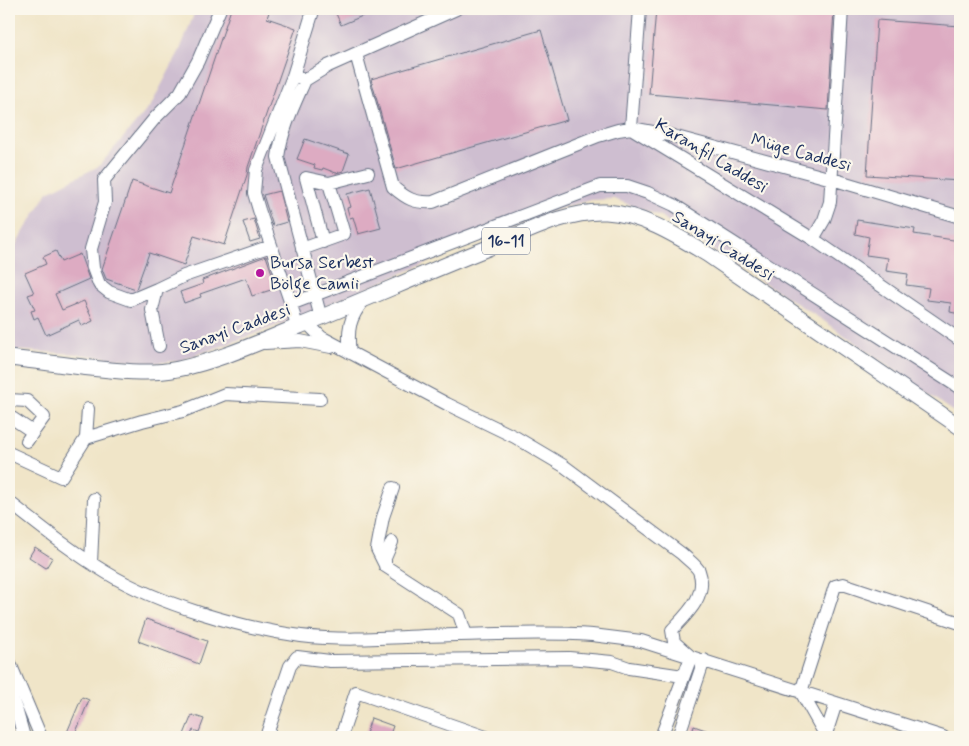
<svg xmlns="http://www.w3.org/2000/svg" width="969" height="746" font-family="Mynerve,sans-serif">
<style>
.industrial{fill:#cebed0}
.building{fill:#ddabc2}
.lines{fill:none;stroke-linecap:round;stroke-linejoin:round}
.minor-casing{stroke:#666f83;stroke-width:14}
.major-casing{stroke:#666f83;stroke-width:17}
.minor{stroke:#fff;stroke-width:12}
.major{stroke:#fff;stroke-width:15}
.poi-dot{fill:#b5179e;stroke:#fbf7ec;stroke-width:2}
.labels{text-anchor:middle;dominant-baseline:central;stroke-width:4.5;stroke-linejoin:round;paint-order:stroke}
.shield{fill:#fbf7ec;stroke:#5e6b89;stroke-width:1}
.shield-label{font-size:16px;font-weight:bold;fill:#1b2f5e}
.street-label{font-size:18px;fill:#1b2f5e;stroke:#fbf7ec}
.poi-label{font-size:18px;fill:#1b2f5e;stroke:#fbf7ec;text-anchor:start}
</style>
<rect width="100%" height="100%" fill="#fbf7ec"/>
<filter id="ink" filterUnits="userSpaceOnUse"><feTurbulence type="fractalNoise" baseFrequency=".02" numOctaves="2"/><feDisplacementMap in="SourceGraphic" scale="10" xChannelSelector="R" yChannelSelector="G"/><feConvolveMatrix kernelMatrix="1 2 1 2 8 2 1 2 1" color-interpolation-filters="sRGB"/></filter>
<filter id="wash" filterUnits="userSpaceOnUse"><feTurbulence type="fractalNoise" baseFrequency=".0096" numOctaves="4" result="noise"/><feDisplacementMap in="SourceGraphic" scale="20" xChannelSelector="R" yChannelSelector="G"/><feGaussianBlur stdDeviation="1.12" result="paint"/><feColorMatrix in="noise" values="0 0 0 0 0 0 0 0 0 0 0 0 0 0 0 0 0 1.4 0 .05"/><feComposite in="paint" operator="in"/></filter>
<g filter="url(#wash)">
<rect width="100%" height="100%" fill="#f0e5c8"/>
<path class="industrial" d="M196,9H960V416L824,321L660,216L614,199L591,200L551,211L281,324L228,344L178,361L152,363L78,354L9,350V256L48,192L99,166L151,105L180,50Z"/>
<g id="blocks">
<path class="building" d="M231,9H270L267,18L296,28L248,167L247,175L224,245L194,236L184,265L149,253L136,289L106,279L102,269L132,181L169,193Z
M334,9H379L341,25Z
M656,9H834L828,110L649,94Z
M877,20L960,26V181L867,175Z
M541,30L567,120L396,169L371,79Z
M305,139L349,154L343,171L336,173L323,168L322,170L314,168L315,165L297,159Z
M370,188L381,228L358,234L353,217L350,218L347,208L351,207L347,194Z
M279,191L287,222L273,226L263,195Z
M254,219L260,239L250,242L243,222Z
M857,220L915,229L914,234L960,241V314L950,312L951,303L927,300L929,288L906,285L908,274L886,271L888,258L866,255L869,237L855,234Z
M56,251L61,262L80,254L89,279L55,294L62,310L84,301L93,321L82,326L79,320L46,335L38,317L34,319L31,311L35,310L28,295L34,293L25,273L46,264L43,257Z
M266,256L277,288L252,296L246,278L200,294L201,297L184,303L180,292L203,284L202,280Z
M35,547L52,558L46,568L29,557Z
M146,619L207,641L199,664L138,641Z
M82,697L89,700L74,737H65Z
M192,715L204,719L199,732L193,730L190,737H183Z
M371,718L393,726L389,737H365Z
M694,726L723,736V737H691Z"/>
</g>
</g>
<g filter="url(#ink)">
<use href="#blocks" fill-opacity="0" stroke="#666f83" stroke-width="1"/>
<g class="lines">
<defs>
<path id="minor" d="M640,9L631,128L669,135L832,179L960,217
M356,54L393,187C407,199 414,203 433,202L598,136L618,130L631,128L813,239L960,340
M298,77L305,80L328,66L456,9
M305,80C294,105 282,129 278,157L321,318
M813,239L824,220L830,202L842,9
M323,242L306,178L329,183L368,173
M302,249L344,234L329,183
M157,289L131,300L109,292L99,284L93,268L91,249L105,202L104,180L155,118L180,93L198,61L220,9
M291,304L600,186H627L648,193L674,205L960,388
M307,323L321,337L447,404L515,437L564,466L682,554C687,559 696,565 699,571C708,595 687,614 672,630L674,642L691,657L661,737
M297,327L291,304L259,210L254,193L256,170L293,76L313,11L312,9
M265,343L300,341L331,347
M159,346L152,310L157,289L184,276L271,246
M350,353C347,330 349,318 364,300
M9,400L27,401L44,417L33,432
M9,416L33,432L27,441
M86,438L142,421L183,411L225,394L320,399
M9,453L61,477L86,438L88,409
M9,502C40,526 73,553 107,573C158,604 241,628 301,636C352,642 404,636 456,635C501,634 547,632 592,635C608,637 625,639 641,641L943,737
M392,542L385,558V566L459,614L466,635
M91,563L94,499
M385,565L377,549L383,517L393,488
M9,661L41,737
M9,691L17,712L24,737
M826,736L801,692L835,586L843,584L960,623
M266,737L290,666L297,657L330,661L569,658L612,662L629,668L683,676
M341,737L356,692L486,737
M678,737L704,660
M825,737L836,703"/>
<path id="major" d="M9,358C36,361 64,365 91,368C121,371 149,375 178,369C217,361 255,344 292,329C358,303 422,274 488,248C525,233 566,210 606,212C642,214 677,236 707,254L960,427"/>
</defs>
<use href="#minor" class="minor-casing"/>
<use href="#major" class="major-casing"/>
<use href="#minor" class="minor"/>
<use href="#major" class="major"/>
</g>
</g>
<circle class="poi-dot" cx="260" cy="273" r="5"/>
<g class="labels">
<rect class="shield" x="482" y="227.5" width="48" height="27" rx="4"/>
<g class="shield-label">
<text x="506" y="241">16-11</text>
</g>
<g class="street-label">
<text transform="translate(801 153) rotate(15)">Müge Caddesi</text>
<text transform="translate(711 156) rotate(31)">Karanfil Caddesi</text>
<text transform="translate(723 246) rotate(32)">Sanayi Caddesi</text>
<text transform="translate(235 329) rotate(-20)">Sanayi Caddesi</text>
</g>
<g class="poi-label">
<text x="270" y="263">Bursa Serbest<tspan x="270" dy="21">Bölge Camii</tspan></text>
</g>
</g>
<rect width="969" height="746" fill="none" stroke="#fbf7ec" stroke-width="30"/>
</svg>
